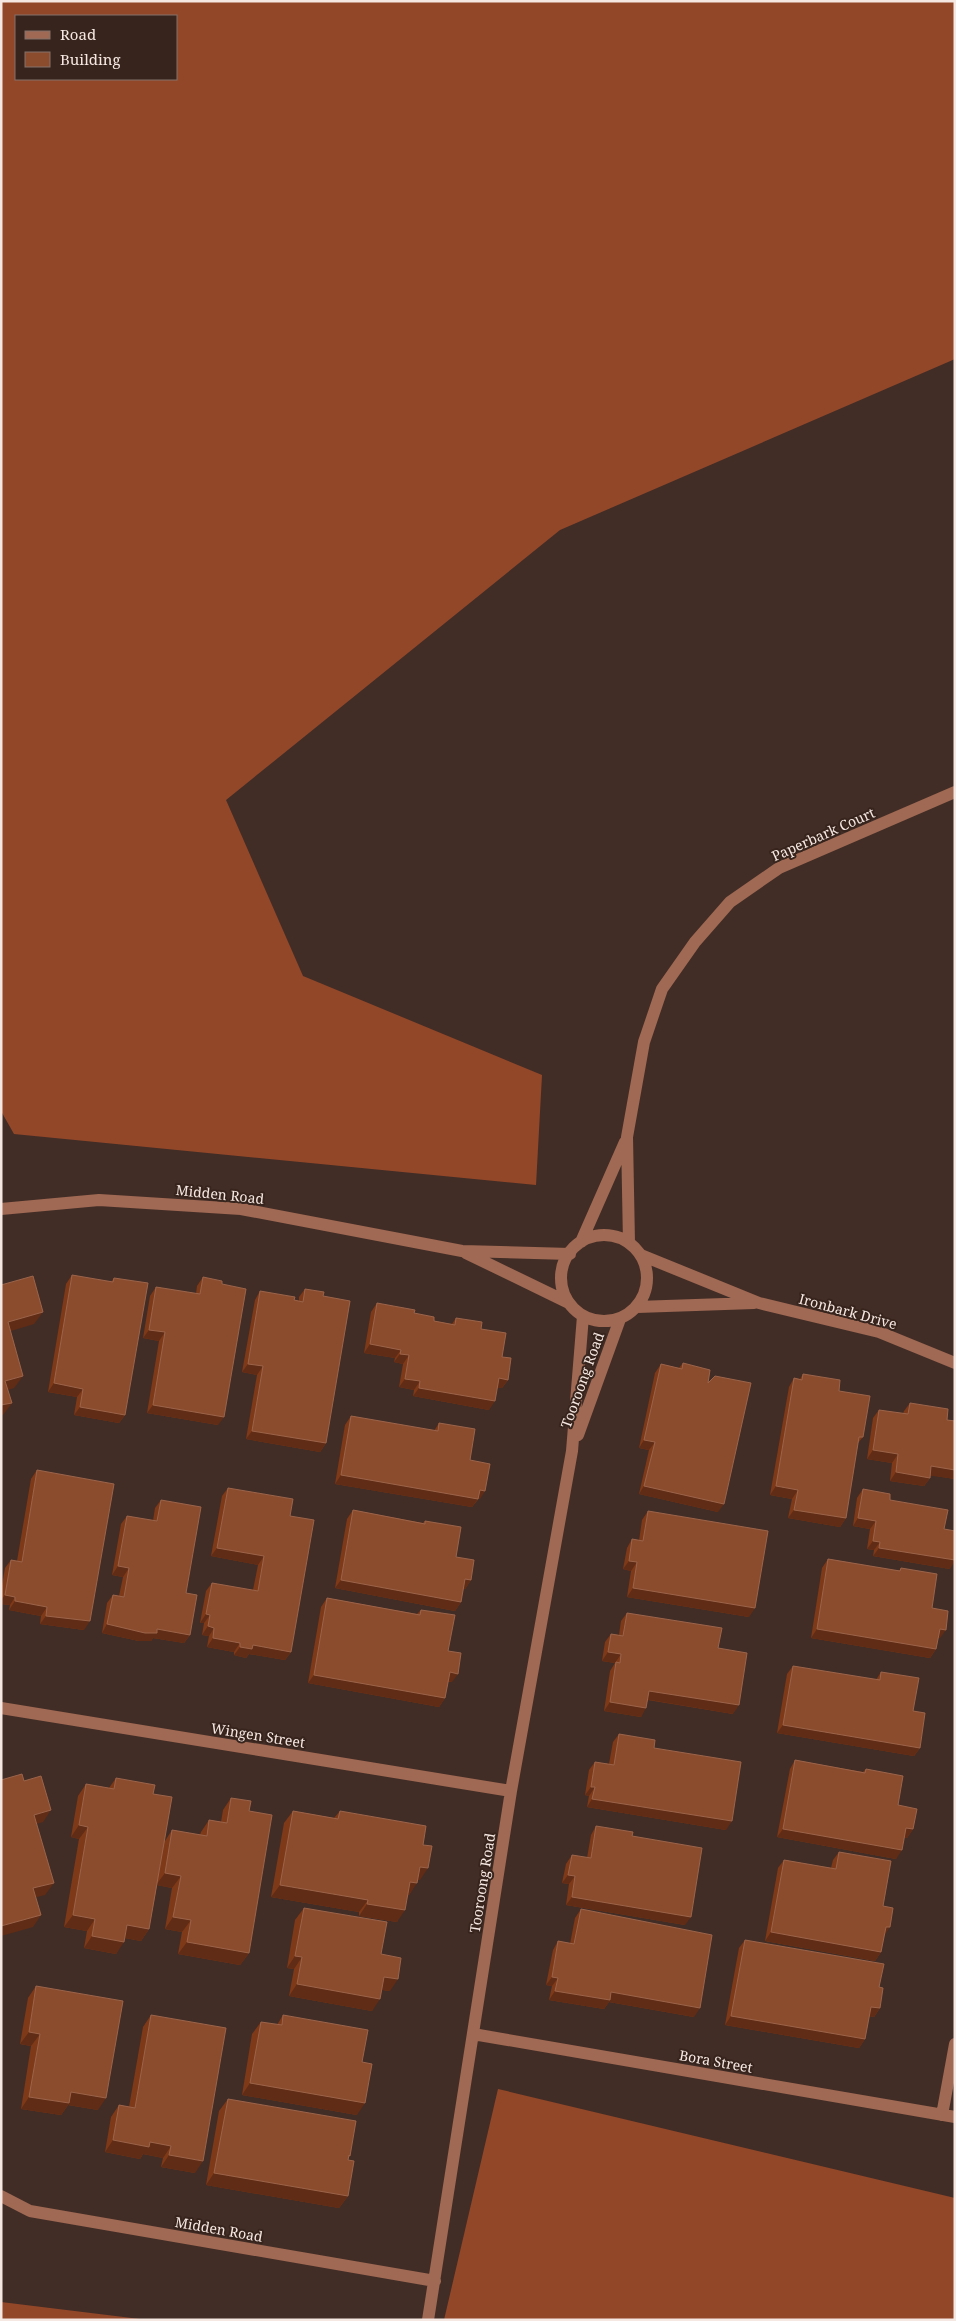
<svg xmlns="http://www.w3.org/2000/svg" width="956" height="2321" font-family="'Noto Serif',serif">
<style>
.forest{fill:#934729;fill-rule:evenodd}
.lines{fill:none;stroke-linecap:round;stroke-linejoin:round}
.minor{stroke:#a06954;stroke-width:12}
.wall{fill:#7e3918}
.shaded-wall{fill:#612c15}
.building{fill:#8b4c2e;stroke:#9b644a}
.labels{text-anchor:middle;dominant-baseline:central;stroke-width:4;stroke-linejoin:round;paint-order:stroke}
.street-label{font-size:14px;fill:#f5e7e2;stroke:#37241c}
</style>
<rect width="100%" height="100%" fill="#422d26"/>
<path class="forest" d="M1,1H955V359L560,530L226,800L303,976L542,1075L536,1185L14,1134L1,1111ZM16,16H176V79H16Z
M498,2089L955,2198V2320H444Z
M1,2302L148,2320H1Z"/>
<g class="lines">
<path class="minor" d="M1,1209L99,1200L241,1209L462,1251L570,1254
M561 1278a43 43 0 1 1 86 0a43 43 0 1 1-86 0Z
M581,1242L625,1142
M629,1243L627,1137L644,1042L662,989L695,942L730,902L779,868L955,792
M466,1253L569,1303
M641,1255L759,1303L879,1332L955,1363
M637,1307L754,1303
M578,1435L620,1319
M1,1708L511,1791
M473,2034L955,2117
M942,2115L955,2044
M1,2196L30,2211L435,2281
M428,2320L511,1791L572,1451L583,1316"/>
</g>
<path class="wall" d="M72,1275L111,1282L114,1278L125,1415L119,1423L74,1415L77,1397L48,1392L66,1284Z
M203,1277L222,1284L218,1425L147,1413L159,1341L143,1338L150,1296L156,1287L196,1294L197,1286Z
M305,1289L323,1296L326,1443L320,1452L246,1439L257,1375L242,1372L255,1300L260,1291L299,1301V1297Z
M377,1303L414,1313L434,1321L452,1324L456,1318L481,1329L502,1357L508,1380L502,1388L497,1387L489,1410L413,1396L414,1390L399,1387L403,1364L394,1362L395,1358L364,1353L371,1312Z
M683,1363L708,1383L718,1512L639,1494L649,1450L639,1448L655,1373L661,1364L679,1368Z
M803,1374L839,1391L863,1437L858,1443L846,1518L840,1527L788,1518L792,1499L770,1495L789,1387L794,1378L800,1379Z
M910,1403L947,1420L955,1421V1479L930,1475V1478L924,1486L890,1481L892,1463L867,1459L873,1418L879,1410L903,1414L904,1411Z
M351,1416L434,1431L439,1423L470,1460L485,1491L472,1507L335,1484L345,1425Z
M37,1470L84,1630L40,1624L41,1616L9,1610L10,1605L1,1604V1591L5,1568L11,1560L17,1561L31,1479Z
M228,1488L290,1516L291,1652L285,1660L249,1654L246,1658L234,1655V1652L207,1647L209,1636L202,1635L204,1623H200L206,1591L212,1583L253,1590L258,1565L211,1556L222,1496Z
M863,1489L890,1500L944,1529L950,1569L873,1556L874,1550L867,1549L870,1529L853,1526L857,1498Z
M161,1500L186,1593L190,1635L184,1643L153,1638L151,1641H139L102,1633L107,1603L113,1595L119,1596L123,1577L112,1575L121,1524L127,1516L153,1521L155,1508Z
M353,1510L423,1523L425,1521L456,1557L471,1580L465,1589H463L461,1602L455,1611L335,1588L347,1519Z
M648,1511L749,1617L627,1597L631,1571L623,1569L627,1548L632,1539L639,1541L642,1520Z
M828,1559L899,1571L901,1568L932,1608L940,1638H938L936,1649L930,1658L811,1638L822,1568Z
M327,1598L417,1614L421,1610L448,1651L452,1682H448L445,1698L439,1707L308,1683L321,1607Z
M627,1613L718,1648L733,1714L648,1700L641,1717L604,1711L610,1671L615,1663L602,1661L605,1642L611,1634L619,1635L621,1621Z
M793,1666L876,1680L881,1672L913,1711L920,1748L914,1756L777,1733L787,1674Z
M619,1734L654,1748L726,1830L587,1807L589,1796L585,1795L589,1770L595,1762L609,1764L613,1742Z
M795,1760L863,1772L866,1769L898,1805L913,1829L907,1838L904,1837L896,1859L777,1837L790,1769Z
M116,1778L153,1794L165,1841L172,1830L200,1835L201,1832L209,1820L221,1822L223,1810L231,1798L249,1811V1953L240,1965L178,1954L182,1932L165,1929L172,1888L157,1885L149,1929L141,1941L125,1938L116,1954L84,1948L87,1931L64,1927L79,1839L71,1837L78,1796L86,1784L109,1788Z
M293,1811L334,1818L340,1811L423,1845L420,1880H418L409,1895H408L397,1922L359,1916V1912L271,1897L284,1823Z
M596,1826L632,1836L685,1925L566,1905L569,1884L562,1883L566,1864L572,1855L587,1858L591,1835Z
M839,1852L883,1906L884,1936L881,1952L875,1961L765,1941L778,1868L784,1860L831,1868L833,1860Z
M304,1908L390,1991L382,1990L372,2011L289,1996L294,1969L287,1968L295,1920Z
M581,1909L694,2017L609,2002L604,2009L549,2000L552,1986L546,1985L553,1950L558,1941L570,1944L575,1918Z
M745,1940L879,1987L880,2008L874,2017L869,2016L865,2039L859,2048L725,2025L739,1948Z
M36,1986L98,2110L68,2105L61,2115L21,2109L31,2046L20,2044L28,1998Z
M151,2015L195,2173L161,2167L163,2158L143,2154L140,2159L105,2152L111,2117L119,2105L129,2107L143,2027Z
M283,2015L362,2062L357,2115L242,2095L252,2034L261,2022L277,2025Z
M228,2099L350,2156L348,2159V2196L339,2208L206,2185L219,2111Z"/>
<path class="shaded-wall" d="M43,1312L34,1324L1,1334L8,1322Z
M149,1330L165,1332L159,1341L143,1338Z
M370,1344L401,1350L395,1358L364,1353Z
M400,1354L409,1355L403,1364L394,1362Z
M248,1364L263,1366L257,1375L242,1372Z
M23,1376L14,1388L1,1392L5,1381Z
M499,1378L508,1380L502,1388L493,1387Z
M405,1379L420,1381L414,1390L399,1387Z
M54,1383L83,1389L77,1397L48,1392Z
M419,1388L495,1401L489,1410L413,1396Z
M12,1403L3,1415H1V1405Z
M153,1405L224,1417L218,1425L147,1413Z
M80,1407L125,1415L119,1423L74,1415Z
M252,1431L326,1443L320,1452L246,1439Z
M644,1440L655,1442L649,1450L639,1448Z
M873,1450L898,1454L892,1463L867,1459Z
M931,1466L955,1470V1479L926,1475Z
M896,1472L930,1478L924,1486L890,1481Z
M341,1475L478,1499L472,1507L335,1484Z
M644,1486L724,1504L718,1512L639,1494Z
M776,1486L798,1490L792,1499L770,1495Z
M480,1490L485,1491L480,1499L474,1498Z
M794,1510L846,1518L840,1527L788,1518Z
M858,1518L876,1521L870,1529L853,1526Z
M873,1541L880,1542L874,1550L867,1549Z
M217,1548L264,1556L258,1565L211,1556Z
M879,1548L955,1560V1561L950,1569L873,1556Z
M629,1561L637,1562L631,1571L623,1569Z
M118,1566L129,1568L123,1577L112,1575Z
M465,1579L471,1580L465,1589L459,1588Z
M341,1580L461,1602L455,1611L335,1588Z
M633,1588L755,1608L749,1617L627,1597Z
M5,1595L15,1597L10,1605L1,1604V1600Z
M15,1601L47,1607L41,1616L9,1610Z
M206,1614L210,1615L204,1623H200Z
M46,1616L90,1621L84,1630L40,1624Z
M107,1624L157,1629L190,1635L184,1643L153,1638L151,1641H139L102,1633Z
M208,1626L214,1628L209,1636L202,1635Z
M817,1629L936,1649L930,1658L811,1638Z
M940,1629L946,1630L940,1638L934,1637Z
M213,1638L240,1643L234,1652L207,1647Z
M253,1645L291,1652L285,1660L249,1654L246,1658L234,1655L240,1647Z
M608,1652L621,1654L615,1663L602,1661Z
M450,1672L458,1674L452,1682L444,1681Z
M314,1675L445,1698L439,1707L308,1683Z
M649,1691L739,1705L733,1714L644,1699Z
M610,1702L646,1708L641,1717L604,1711Z
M783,1725L920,1748L914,1756L777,1733Z
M591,1787H595L589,1796L585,1795Z
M592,1799L732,1821L726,1830L587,1807Z
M51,1810L43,1822L26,1827L34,1815Z
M79,1825L88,1827L79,1839L71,1837Z
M906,1828L913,1829L907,1838L900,1836Z
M783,1829L902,1850L896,1859L777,1837Z
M420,1867L428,1868L420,1880L412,1879Z
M165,1873L181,1876L172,1888L156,1885Z
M568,1875L575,1876L569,1884L562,1883Z
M410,1882L417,1883L409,1895L402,1894Z
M54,1883L45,1895L25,1900L33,1888Z
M280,1885L368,1900L359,1912L271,1897Z
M572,1897L691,1917L685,1925L566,1905Z
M367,1904L405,1910L397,1922L359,1916Z
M41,1915L33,1927L1,1936V1926Z
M73,1915L95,1919L87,1931L64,1927Z
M173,1917L191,1920L182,1932L165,1929Z
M127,1925L149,1929L141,1941L119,1937Z
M886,1927H890L884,1936Z
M771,1932L881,1952L875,1961L765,1941Z
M92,1936L124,1942L116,1954L84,1948Z
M187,1942L249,1953L240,1965L178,1954Z
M295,1956L302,1957L294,1969L287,1968Z
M384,1977L398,1979L390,1991L375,1989Z
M552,1977L558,1978L552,1986L546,1985Z
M297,1984L380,1999L372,2011L289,1996Z
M555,1991L611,1992L700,2008L694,2017L609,2002L604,2009L549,2000Z
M871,2007L880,2008L874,2017L865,2015Z
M731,2016L865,2039L859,2048L725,2025Z
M29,2032L40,2034L31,2046L20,2044Z
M250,2083L365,2103L357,2115L242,2095Z
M71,2092L106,2098L98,2110L68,2105L61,2115L21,2109L29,2097Z
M113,2140L150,2142L171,2146L163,2158L143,2154L140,2159L105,2152Z
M169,2155L203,2161L195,2173L161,2167Z
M214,2173L348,2196L339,2208L206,2185Z"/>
<path class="building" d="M72,1275L113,1282L114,1278L148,1283L125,1415L80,1407L83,1389L54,1383Z
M33,1276L43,1312L8,1322L23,1376L5,1381L12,1403L1,1405V1285Z
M203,1277L222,1281V1284L246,1289L224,1417L153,1405L165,1332L149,1330L156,1287L200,1294Z
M305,1289L324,1292L323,1296L350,1301L326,1443L252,1431L263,1366L248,1364L260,1291L295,1297L294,1300L303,1302Z
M377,1303L415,1310L414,1313L434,1317V1321L455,1325L456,1318L482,1322L481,1329L506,1333L502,1357L511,1358L508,1380L499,1378L495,1401L419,1388L420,1381L405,1379L409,1355L400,1354L401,1350L370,1344Z
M683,1363L710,1370L708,1383L715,1376L751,1383L724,1504L644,1486L655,1442L644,1440L661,1364L682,1369Z
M803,1374L840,1380L839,1391L870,1396L863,1437H859L846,1518L794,1510L798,1490L776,1486L794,1378L802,1380Z
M910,1403L948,1409L947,1420L955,1421V1470L931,1466L930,1478L896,1472L898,1454L873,1450L879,1410L908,1414Z
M351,1416L438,1431L439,1423L475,1429L470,1460L490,1464L485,1491L480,1490L478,1499L341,1475Z
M37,1470L114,1484L90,1621L46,1616L47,1607L15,1601V1597L5,1595L11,1560L22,1562Z
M228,1488L293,1499L290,1516L314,1520L291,1652L253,1645L252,1649L240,1647V1643L213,1638L214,1628L208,1626L210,1615L206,1614L212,1583L258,1591L264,1556L217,1548Z
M863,1489L890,1494V1500L948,1510L944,1529L955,1531V1560L879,1548L880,1542L873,1541L876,1521L858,1518Z
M161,1500L201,1507L186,1593L197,1595L190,1635L157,1629V1633H145L107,1624L113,1595L124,1597L129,1568L118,1566L127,1516L157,1521Z
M353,1510L425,1524V1521L461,1527L456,1557L474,1560L471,1580L465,1579L461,1602L341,1580Z
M648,1511L768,1531L755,1608L633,1588L637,1562L629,1561L632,1539L643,1541Z
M828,1559L900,1571L901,1568L937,1574L932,1608L948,1611L946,1630L940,1629L936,1649L817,1629Z
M327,1598L420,1615L421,1610L455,1615L448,1651L461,1653L458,1674L450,1672L445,1698L314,1675Z
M627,1613L722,1628L718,1648L747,1653L739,1705L649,1691L646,1708L610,1702L616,1662L620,1663L621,1654L608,1652L611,1634L623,1636Z
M793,1666L880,1680L881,1672L919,1678L913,1711L925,1713L920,1748L783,1725Z
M619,1734L655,1740L654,1748L741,1762L732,1821L592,1799L595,1787H591L595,1762L614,1765Z
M795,1760L865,1773L866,1769L903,1776L898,1805L917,1809L913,1829L906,1828L902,1850L783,1829Z
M22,1774L24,1781L41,1776L51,1810L34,1815L54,1883L33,1888L41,1915L1,1926V1780Z
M116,1778L155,1785L153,1794L172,1797L149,1929L127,1925L124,1942L92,1936L95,1919L73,1915L88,1827L79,1825L86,1784L114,1789Z
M231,1798L251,1801L249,1811L272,1815L249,1953L187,1942L191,1920L173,1917L181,1876L165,1873L172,1830L207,1836L209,1820L227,1823Z
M293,1811L338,1819L340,1811L426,1826L423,1845L432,1846L428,1868L420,1867L417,1883L410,1882L405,1910L367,1904L368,1900L280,1885Z
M596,1826L633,1832L632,1836L702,1848L691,1917L572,1897L575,1876L568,1875L572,1855L591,1858Z
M839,1852L891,1861L883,1906L893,1908L890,1927H886L881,1952L771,1932L784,1860L836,1869Z
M304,1908L387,1922L381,1954L401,1958L398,1979L384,1977L380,1999L297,1984L302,1957L295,1956Z
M581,1909L712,1935L700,2008L611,1992L610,2000L555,1991L558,1978L552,1977L558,1941L574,1944Z
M745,1940L884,1964L879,1987L883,1988L880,2008L871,2007L865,2039L731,2016Z
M36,1986L123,2001L106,2098L71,2092L69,2103L29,2097L40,2034L29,2032Z
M151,2015L226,2028L203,2161L169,2155L171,2146L150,2142L149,2147L113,2140L119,2105L135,2108Z
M283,2015L368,2030L362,2062L372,2064L365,2103L250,2083L261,2022L282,2025Z
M228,2099L356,2121L350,2156L349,2155L348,2160L354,2161L348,2196L214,2173Z"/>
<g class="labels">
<g class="street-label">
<text transform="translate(823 834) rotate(-24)">Paperbark Court</text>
<text transform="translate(220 1194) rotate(6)">Midden Road</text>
<text transform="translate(848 1311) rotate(15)">Ironbark Drive</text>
<text transform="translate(582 1380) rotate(-70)">Tooroong Road</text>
<text transform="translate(258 1735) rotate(9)">Wingen Street</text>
<text transform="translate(482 1883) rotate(-81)">Tooroong Road</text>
<text transform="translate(716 2061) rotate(10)">Bora Street</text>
<text transform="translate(219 2229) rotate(10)">Midden Road</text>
</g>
</g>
<rect width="956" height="2321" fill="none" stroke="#f5e7e2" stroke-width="5"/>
<rect x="15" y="15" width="162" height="65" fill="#37241c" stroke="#83726b"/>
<rect x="25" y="31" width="25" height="8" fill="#a06954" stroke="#83726b"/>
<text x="60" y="40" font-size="15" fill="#f5e7e2">Road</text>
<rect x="25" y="52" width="25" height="15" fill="#8b4c2e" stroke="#83726b"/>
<text x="60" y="65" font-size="15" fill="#f5e7e2">Building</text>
</svg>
